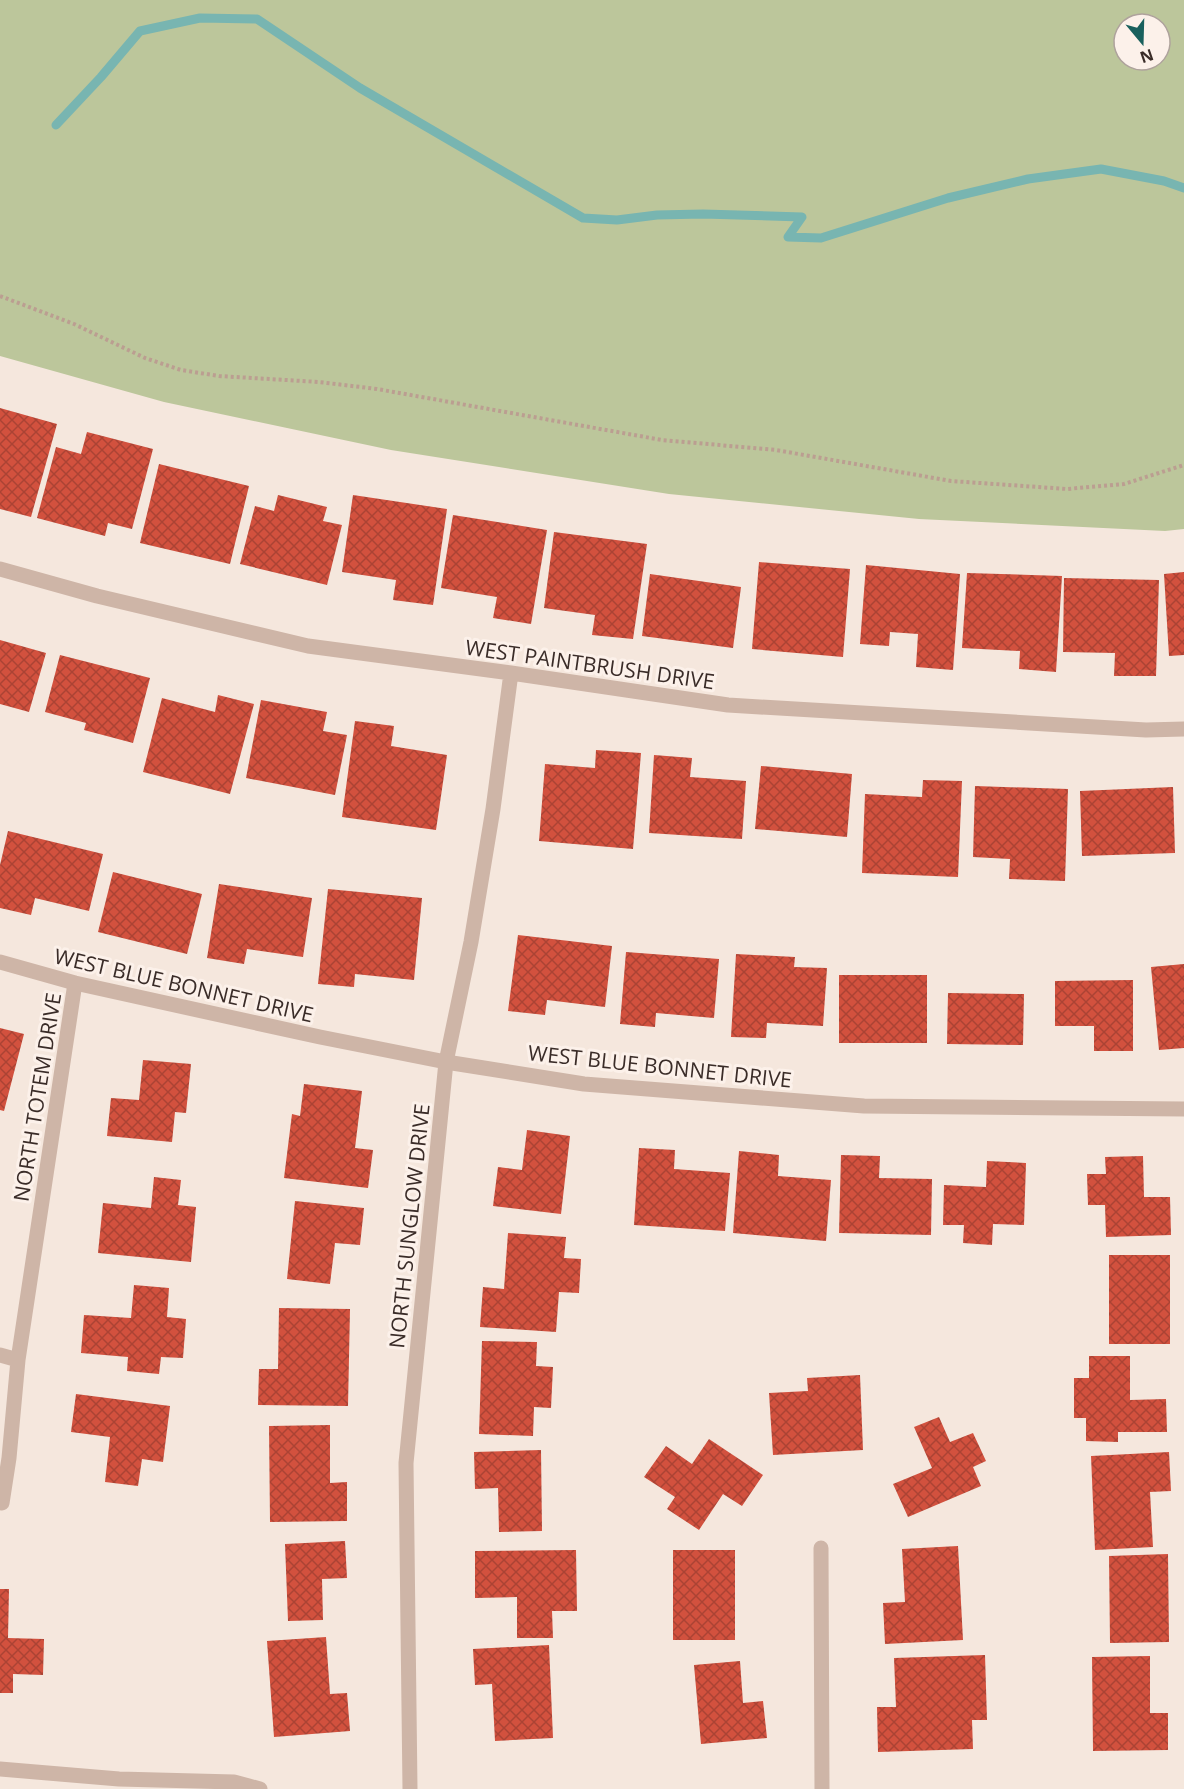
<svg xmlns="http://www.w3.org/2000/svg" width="1184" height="1789" font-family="'Open Sans',sans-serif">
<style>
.green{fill:#bcc69b;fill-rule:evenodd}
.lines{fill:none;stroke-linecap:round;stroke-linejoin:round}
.stream{stroke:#78b5b1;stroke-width:9}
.building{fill:url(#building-cross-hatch)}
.path{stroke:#bb9e91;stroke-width:4;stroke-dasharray:3 3;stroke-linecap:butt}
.minor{stroke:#ceb5a7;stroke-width:15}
.labels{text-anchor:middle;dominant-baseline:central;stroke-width:6;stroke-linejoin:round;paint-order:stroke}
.street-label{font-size:21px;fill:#3a2c28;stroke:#fcf1ea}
</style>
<defs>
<pattern id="building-cross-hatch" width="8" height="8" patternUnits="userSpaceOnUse" patternTransform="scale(1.5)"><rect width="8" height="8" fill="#d2513e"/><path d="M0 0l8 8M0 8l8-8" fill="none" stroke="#ab4334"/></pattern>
</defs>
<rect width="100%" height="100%" fill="#f5e7dd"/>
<path class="green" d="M0,0H1184V529L1165,531L919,519L669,494L391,450L164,402L0,356ZM1124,24H1160V60H1124Z"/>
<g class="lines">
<path class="stream" d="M56,125L101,77L140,31L200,18L257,19L360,88L583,218L617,220L657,215L703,214L802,217L788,237L821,238L948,198L1028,179L1101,169L1164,181L1184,188"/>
</g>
<path class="building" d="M0,408L57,424L31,517L0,509Z
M87,432L153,449L132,529L108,523L105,536L37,518L56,447L81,454Z
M159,464L249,486L230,564L140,543Z
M278,495L327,507L323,521L342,525L327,585L240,564L255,506L274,511Z
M353,495L447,509L433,605L393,600L396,580L342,572Z
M453,515L547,530L531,624L493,618L497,597L441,588Z
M554,532L647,544L633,639L592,635L595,615L544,608Z
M759,562L850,569L843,657L752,649Z
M866,565L960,574L953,670L916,667L918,634L890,632L889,646L860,644Z
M1184,572V655L1169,656L1164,574Z
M967,573L1062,576L1056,672L1019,669L1020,651L962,648Z
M650,574L741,587L733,648L642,636Z
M1064,578L1159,580L1156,676H1114L1115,653L1063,652Z
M0,640L46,653L29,712L0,704Z
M60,655L150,678L133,743L84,730L86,723L45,712Z
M218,695L254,704L230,794L143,772L162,698L215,712Z
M261,700L327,712L323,731L347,735L335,795L246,778Z
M355,721L394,726L391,746L447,755L436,830L342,817Z
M596,750L641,753L633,849L539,841L545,764L595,768Z
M654,755L692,758L690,777L746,781L742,839L649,833Z
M761,766L852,774L847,837L755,829Z
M923,780L962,781L958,877L862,873L865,794L922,797Z
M975,786L1068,789L1065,881L1009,879L1010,859L973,857Z
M1173,787L1175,853L1082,856L1080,791Z
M8,831L103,854L89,911L35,898L31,915L0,908V865Z
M113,872L202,894L187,954L98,932Z
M219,884L312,898L303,957L247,949L244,964L207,958Z
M328,889L422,898L414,980L355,974L354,987L318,984Z
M518,935L612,946L605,1007L547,1000L545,1015L508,1011Z
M626,952L719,959L714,1018L656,1013L655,1027L620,1024Z
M736,954L795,957L794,967L827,968L823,1026L767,1023L766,1038L731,1037Z
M1184,964V1048L1159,1050L1151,967Z
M839,975H927V1043H839Z
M1133,980V1051H1094V1026H1055V981Z
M948,993L1024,994L1023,1045L947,1044Z
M0,1028L24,1034L4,1111L0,1110Z
M143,1060L191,1064L186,1113L175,1112L172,1142L107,1136L111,1098L139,1100Z
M304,1084L362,1091L355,1148L373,1150L368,1188L284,1178L292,1114L300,1116Z
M527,1130L570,1136L561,1214L493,1206L498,1167L522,1170Z
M639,1148L675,1150L674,1169L730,1173L725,1231L634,1225Z
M739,1151L779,1155L778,1176L831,1180L826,1241L733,1233Z
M841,1155L880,1156L879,1178L932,1179L931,1235L839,1233Z
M1143,1156L1144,1197H1170L1171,1235L1106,1237L1105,1205H1088L1087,1174H1106L1105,1157Z
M987,1161L1026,1163L1024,1225L993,1224L992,1245L963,1243L964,1225H943L944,1185L986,1187Z
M154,1177L181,1180L178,1205L196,1207L191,1262L98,1253L103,1203L151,1208Z
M295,1201L364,1208L360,1245L335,1243L330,1284L287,1279Z
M508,1233L566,1237L564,1258L581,1259L579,1293L559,1292L556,1332L480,1327L483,1287L504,1289Z
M1109,1255H1170V1344H1109Z
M134,1285L169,1288L167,1317L186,1319L183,1358L161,1357L159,1374L127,1371L128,1357L81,1353L84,1315L131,1318Z
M279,1308L350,1309L348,1406L258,1405L259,1369H278Z
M482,1341L537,1342L536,1366L553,1367L551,1408L534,1407L533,1436L479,1434Z
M1089,1356H1130V1400L1166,1399L1167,1432H1118V1442L1086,1441V1418H1074V1378H1089Z
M860,1375L863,1450L773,1455L769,1393L808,1391L807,1378Z
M76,1394L170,1406L163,1462L142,1459L138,1486L105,1482L110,1437L71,1432Z
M939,1417L950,1442L973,1433L986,1461L973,1467L981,1486L908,1517L893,1484L932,1468L914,1427Z
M330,1425V1483L347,1482V1521L270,1522L269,1426Z
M709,1439L763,1475L742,1506L723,1494L699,1530L667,1509L675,1497L644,1477L666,1446L692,1464Z
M541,1450L542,1531L499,1532L498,1488L475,1489L474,1452Z
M1169,1452L1171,1491L1150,1492L1153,1547L1095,1550L1091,1456Z
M345,1541L347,1578L322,1579L323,1620L288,1621L285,1544Z
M958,1546L963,1640L885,1644L883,1603L905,1602L902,1549Z
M576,1550L577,1611H552L553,1638H517V1597L475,1598V1551Z
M673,1550H735V1640H673Z
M1168,1554L1169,1642L1110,1643L1109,1556Z
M0,1589H9L8,1638L44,1639L43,1675L13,1674V1693H0Z
M326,1637L330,1694L347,1693L350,1731L274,1737L267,1641Z
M549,1645L553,1738L495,1741L492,1684L475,1685L473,1649Z
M985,1655L987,1720H972L973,1749L878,1752L877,1707H896L894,1658Z
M1150,1656V1713H1168V1750L1093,1751L1092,1657Z
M740,1661L743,1703L763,1701L767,1738L701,1744L694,1665Z"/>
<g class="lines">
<path class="path" d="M0,296L74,324L145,358L181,370L219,376L319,382L377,389L662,440L776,450L951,481L1067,489L1124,484L1184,465"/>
<path class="minor" d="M0,569L97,596L308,646L511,673L728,705L1146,730L1184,729
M0,962L75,983L320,1037L446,1062L584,1084L864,1106L1184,1109
M0,1355L18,1360
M2,1503L9,1458L18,1360L75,983
M821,1548L822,1789
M0,1769L119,1779L234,1782L260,1789
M410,1789L406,1463L446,1062L471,942L493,809L511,673"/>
</g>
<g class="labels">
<g class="street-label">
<text transform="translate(590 664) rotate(8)">WEST PAINTBRUSH DRIVE</text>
<text transform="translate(184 985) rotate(13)">WEST BLUE BONNET DRIVE</text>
<text transform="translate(660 1066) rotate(6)">WEST BLUE BONNET DRIVE</text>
<text transform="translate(37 1097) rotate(-81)">NORTH TOTEM DRIVE</text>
<text transform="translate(409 1226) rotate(-84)">NORTH SUNGLOW DRIVE</text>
</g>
</g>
<g transform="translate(1142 42) rotate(161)"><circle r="28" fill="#fcf1ea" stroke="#aea29c" stroke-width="1.5"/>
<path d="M0-4.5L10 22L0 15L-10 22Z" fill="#19605d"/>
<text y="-9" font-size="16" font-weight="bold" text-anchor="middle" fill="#3a2c28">N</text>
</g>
</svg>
